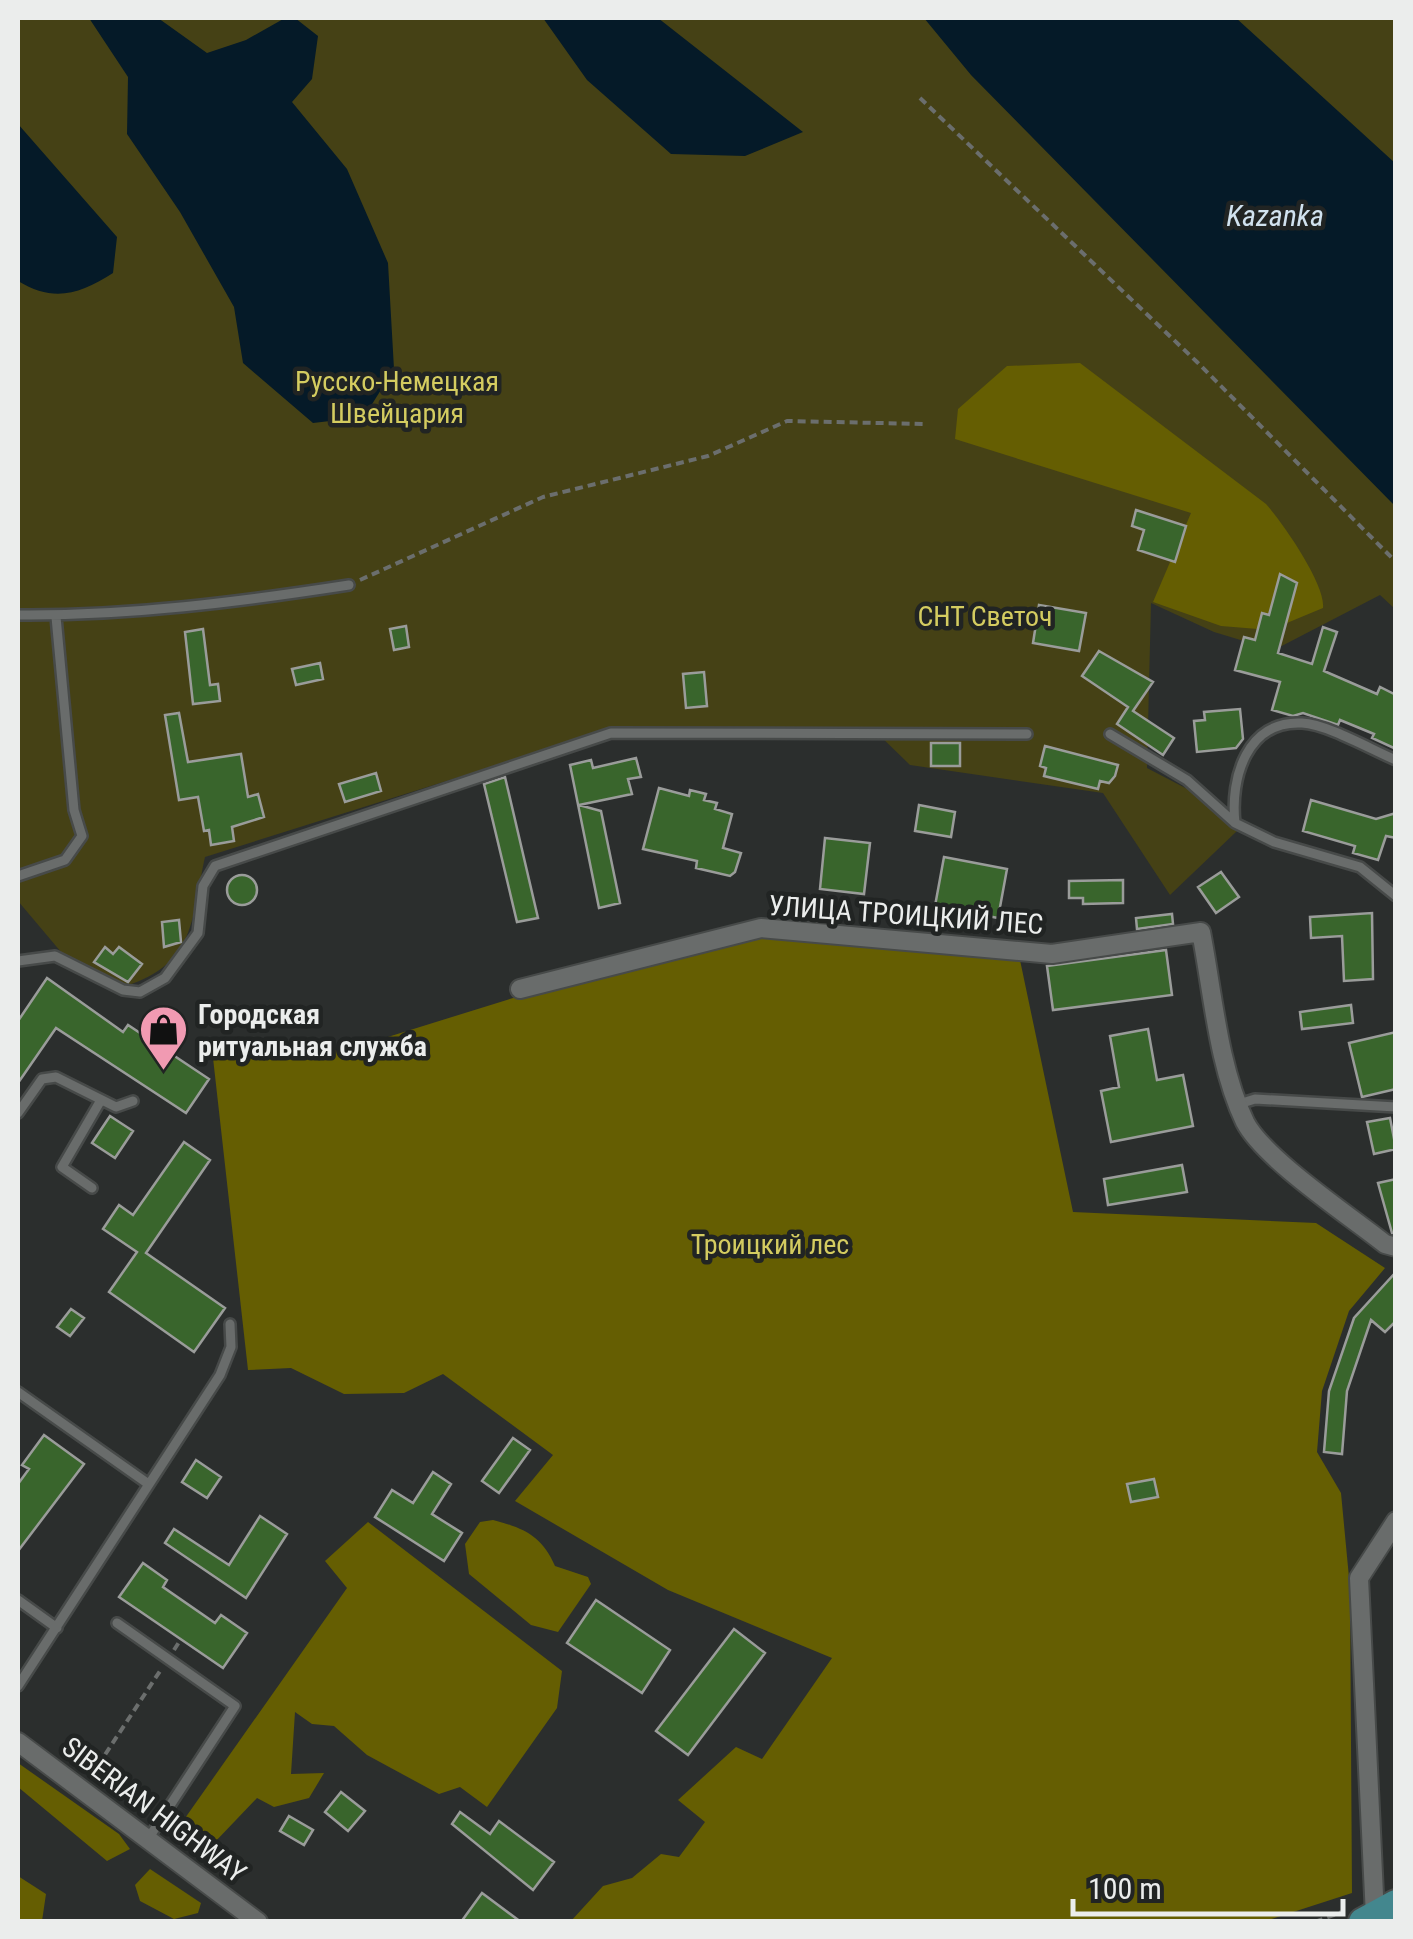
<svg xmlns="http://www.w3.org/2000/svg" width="1413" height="1939" font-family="'Roboto Condensed',sans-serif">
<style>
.green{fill:#454115}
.forest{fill:#655e02}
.water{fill:#051a28}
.building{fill:#39652c;stroke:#9a9c9a;stroke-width:2.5}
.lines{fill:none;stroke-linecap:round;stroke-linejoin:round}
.lane-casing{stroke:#474a49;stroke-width:14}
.street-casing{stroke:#474a49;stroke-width:22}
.primary-casing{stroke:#474a49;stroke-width:32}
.path{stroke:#6b6e6d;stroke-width:4;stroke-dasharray:8 5;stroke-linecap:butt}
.lane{stroke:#696c6b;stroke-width:9}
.street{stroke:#696c6b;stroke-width:18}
.primary{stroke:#43878e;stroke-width:28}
.labels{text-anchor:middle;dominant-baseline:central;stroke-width:9;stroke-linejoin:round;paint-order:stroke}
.park-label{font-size:28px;fill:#d4cc60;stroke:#212423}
.street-label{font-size:28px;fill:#ebedec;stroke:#212423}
.poi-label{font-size:28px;font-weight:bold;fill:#ebedec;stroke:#212423;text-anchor:start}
.water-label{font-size:30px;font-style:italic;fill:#d1e2ef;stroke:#212423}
</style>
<rect width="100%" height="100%" fill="#2b2e2d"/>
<path class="green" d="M18,18H1395V609L1380,595L1274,650L1214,632L1151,603L1147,768L1195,793L1237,831L1170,895L1103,793L910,765L875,731L615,728L205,857C191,920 196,963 126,986L61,952L18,901Z"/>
<path class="forest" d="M1080,363L1266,504C1283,523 1326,585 1323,608L1270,630L1221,626L1153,602L1191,513L955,439L958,409L1007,366Z
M756,936L1020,960L1073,1212L1316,1223L1385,1268L1349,1311L1322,1391L1317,1452L1341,1493L1350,1588L1352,1893L1262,1922L571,1921L603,1886L632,1878L661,1854L679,1857L705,1822L678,1800L736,1747L762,1759L832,1658L668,1590L515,1501L553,1455L443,1374L404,1393L344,1394L291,1368L248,1370L212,1049L346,1050L513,998Z
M493,1520C524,1528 542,1536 555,1566L588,1577L591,1584L558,1632L531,1625L469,1574L465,1544L480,1522Z
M368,1522L562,1671L557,1708L487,1807L460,1787L439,1794L367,1755L334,1726L312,1724L295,1712L291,1774L324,1773L309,1798L274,1807L257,1798L214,1843L183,1821L347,1588L325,1561Z
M18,1763L119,1834L130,1849L107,1861L18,1787Z
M150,1869L201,1903L198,1913L174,1919L140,1901L135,1885Z
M18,1876L46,1894L42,1921H18Z"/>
<path class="water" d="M89,18H158L207,53L246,40L285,18H295L318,36L312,79L292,102L347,169L388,263L394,369L364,417L313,423L243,363L234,307L180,212L127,134L128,77Z
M543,18H658L803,132L745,156L671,154L587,80Z
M924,18H1236L1395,163V506L971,75Z
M18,124L117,237L113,273C80,294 54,303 18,281Z"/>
<path class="building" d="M1136,510L1186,526L1175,562L1138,550L1144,530L1132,526Z
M1280,574L1297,583L1278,653L1312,664L1323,627L1337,632L1324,671L1377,694L1380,687L1396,695V749L1372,738L1374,734L1340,720L1338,725L1303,713L1293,716L1272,710L1280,682L1235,670L1244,637L1255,640L1262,613L1269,615Z
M1039,605L1086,613L1079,651L1033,643Z
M406,626L409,647L394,650L390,629Z
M203,629L210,685L218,684L220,701L193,704L185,632Z
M1099,651L1153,682L1133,711L1174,738L1163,755L1117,724L1128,707L1082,676Z
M320,663L323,679L296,685L292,669Z
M704,672L707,706L686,708L683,674Z
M1240,709L1243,739L1236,748L1197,752L1194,721L1205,720L1204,712Z
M179,713L188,762L241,754L248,797L258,794L264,817L232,827L234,841L211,845L209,830L204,831L198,797L179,800L165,715Z
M931,743H960V766H931Z
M1045,746L1118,765L1115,776L1109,783L1100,781L1098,789L1044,776L1046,768L1040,766Z
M636,758L641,777L628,779L632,794L579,805L601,811L620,903L599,908L570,765L591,760L593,768Z
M376,773L381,791L345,802L339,784Z
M505,777L538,918L517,922L484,784Z
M659,788L689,796L690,790L706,794L704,800L717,803L715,809L732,814L723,848L741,853L735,872L730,876L696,868L697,861L643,849Z
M1311,800L1376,819L1396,813V838L1386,836L1378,860L1353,853L1355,846L1303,831Z
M919,805L955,812L951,837L915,831Z
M825,838L870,843L864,894L820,889Z
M944,857L1007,869L998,918L935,906Z
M1221,872L1239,897L1216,913L1198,887Z
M227 890a15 15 0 1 1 30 0a15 15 0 1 1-30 0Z
M1123,880V903L1083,904V898H1069V881Z
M1372,913L1373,979L1344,981L1342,936L1311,938L1310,917Z
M1172,914L1173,924L1137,929L1136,918Z
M179,920L181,942L164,947L162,922Z
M105,947L113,954L119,947L142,964L128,982L94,962Z
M1166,950L1172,995L1053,1010L1047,966Z
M47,978L123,1032L128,1025L209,1079L186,1113L56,1028L18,1083V1021Z
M1351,1005L1353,1023L1302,1029L1300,1012Z
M1148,1029L1157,1080L1183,1075L1193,1126L1111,1142L1101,1091L1119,1087L1110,1036Z
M1396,1032V1089L1362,1097L1349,1043Z
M110,1116L133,1131L115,1158L92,1143Z
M1390,1118L1396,1149L1374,1154L1367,1122Z
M184,1142L210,1160L146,1253L225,1308L194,1352L109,1292L137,1252L103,1229L119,1205L133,1215Z
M1182,1165L1187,1192L1108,1205L1104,1179Z
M1396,1179V1233H1392L1378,1183Z
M1396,1272V1321L1385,1332L1371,1320L1347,1391L1342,1454L1324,1452L1329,1391L1354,1318Z
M71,1309L84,1318L70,1336L57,1327Z
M44,1435L84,1464L18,1551V1484L29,1469L22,1465Z
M513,1438L530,1450L499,1493L482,1481Z
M196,1460L221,1477L207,1498L182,1482Z
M433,1472L451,1484L432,1514L462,1533L444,1561L375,1517L392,1490L413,1503Z
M1154,1479L1158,1497L1131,1502L1127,1484Z
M260,1516L287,1534L246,1598L165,1543L174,1529L229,1565Z
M143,1563L167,1580L163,1587L215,1623L221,1615L247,1633L223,1668L119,1597Z
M596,1600L670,1650L642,1693L567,1643Z
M734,1629L765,1653L688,1755L656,1731Z
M341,1792L365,1811L348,1831L325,1812Z
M460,1812L490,1834L499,1821L554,1862L533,1890L452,1824Z
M289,1816L313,1830L304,1845L280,1831Z
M482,1893L521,1922H461Z"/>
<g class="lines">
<defs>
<path id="lane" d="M18,615C129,616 239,602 349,585
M1110,734L1187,780L1235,823
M1396,760C1372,750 1327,724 1302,723C1247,720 1230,778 1235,823L1274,842L1360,867L1396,896
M18,876L65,860L82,836L74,810L56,617
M18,961L55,956L123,990L140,992L165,978L198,933L203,886L215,866L611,733L1027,734
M1239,1104L1255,1099L1396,1107
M18,1113L42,1079L56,1077L116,1107L133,1101
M92,1188L62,1167L101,1100
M18,1392L147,1483
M18,1600L57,1628
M117,1623L235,1706L148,1839
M18,1686L220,1375L231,1347L230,1324"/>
<path id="street" d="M520,989L761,928L1052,954L1201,932C1213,993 1218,1066 1245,1122C1264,1159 1350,1216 1385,1244L1396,1247
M18,1742L258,1922
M1375,1916L1359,1578L1396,1521"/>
<path id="primary" d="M1363,1922L1396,1904"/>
</defs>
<use href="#lane" class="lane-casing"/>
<use href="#street" class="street-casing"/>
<use href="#primary" class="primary-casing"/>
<path class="path" d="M920,98L1197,362L1396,562
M360,580L543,497L708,456L787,421L925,424
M174,1650L181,1639
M91,1776L160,1671
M1315,1922L1342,1912"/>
<use href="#lane" class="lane"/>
<use href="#street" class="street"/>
<use href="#primary" class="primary"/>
</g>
<defs>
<symbol id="shop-pin" viewBox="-11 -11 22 30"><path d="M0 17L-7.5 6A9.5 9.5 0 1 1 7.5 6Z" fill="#f19ab2" stroke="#212423"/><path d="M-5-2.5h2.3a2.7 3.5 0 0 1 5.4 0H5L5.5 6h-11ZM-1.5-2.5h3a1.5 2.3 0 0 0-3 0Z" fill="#111"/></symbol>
</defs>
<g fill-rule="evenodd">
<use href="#shop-pin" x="136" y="1002" width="55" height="75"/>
</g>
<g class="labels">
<g class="park-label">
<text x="397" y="381">Русско-Немецкая<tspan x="397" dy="32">Швейцария</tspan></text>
<text x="985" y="616">СНТ Светоч</text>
<text x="770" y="1244">Троицкий лес</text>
</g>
<g class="street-label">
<text transform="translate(906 915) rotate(4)">УЛИЦА ТРОИЦКИЙ ЛЕС</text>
<text transform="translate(154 1810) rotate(37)">SIBERIAN HIGHWAY</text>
</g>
<g class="poi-label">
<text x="198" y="1014">Городская<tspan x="198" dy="32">ритуальная служба</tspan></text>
</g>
<g class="water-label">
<text x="1275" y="215">Kazanka</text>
</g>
</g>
<rect width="1413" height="1939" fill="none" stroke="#ebedec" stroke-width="40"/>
<path d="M1073 1899v15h270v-15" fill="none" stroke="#ebedec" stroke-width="5"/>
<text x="1088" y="1899" font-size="30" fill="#ebedec" stroke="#212423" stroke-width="8" paint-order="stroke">100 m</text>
</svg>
